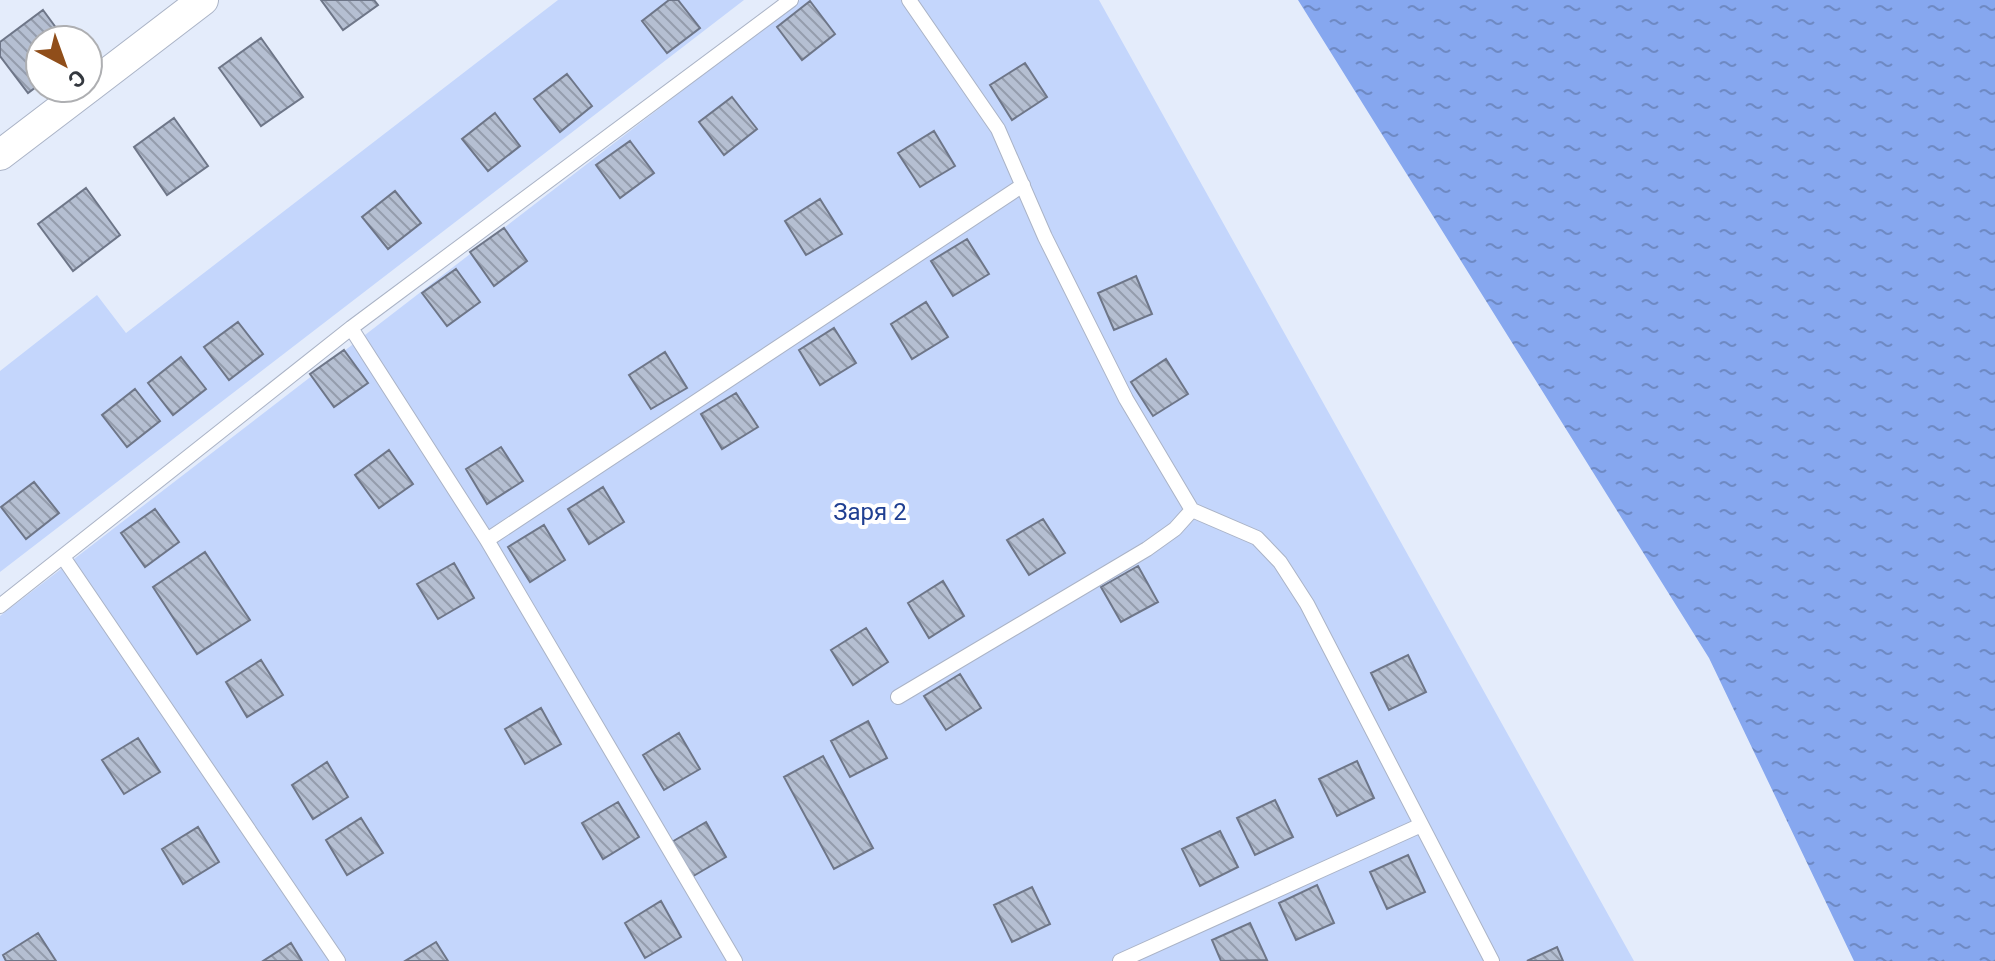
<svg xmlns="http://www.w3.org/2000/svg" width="1995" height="961" font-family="Roboto,sans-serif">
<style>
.garden{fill:#c4d6fc}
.water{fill:url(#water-ripples)}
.building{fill:url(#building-back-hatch);stroke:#6e7688;stroke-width:2}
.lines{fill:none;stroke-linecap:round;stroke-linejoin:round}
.service-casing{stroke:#aab3c6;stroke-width:16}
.minor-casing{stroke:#aab3c6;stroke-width:32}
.service{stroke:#fff;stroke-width:14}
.minor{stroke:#fff;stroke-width:30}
.labels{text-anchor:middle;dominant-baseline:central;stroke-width:8;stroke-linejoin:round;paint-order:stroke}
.park-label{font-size:24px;fill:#1f3f92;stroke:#fff}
</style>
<defs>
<pattern id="water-ripples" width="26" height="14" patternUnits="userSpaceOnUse" patternTransform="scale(2)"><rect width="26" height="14" fill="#86a7ef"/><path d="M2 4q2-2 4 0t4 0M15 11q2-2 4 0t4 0" fill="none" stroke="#6e89c3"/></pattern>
<pattern id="building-back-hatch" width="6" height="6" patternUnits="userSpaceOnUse" patternTransform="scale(2)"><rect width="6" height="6" fill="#b5bfd2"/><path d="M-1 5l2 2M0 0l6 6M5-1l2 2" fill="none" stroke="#949cac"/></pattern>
</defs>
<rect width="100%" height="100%" fill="#e4ecfb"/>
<path class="garden" d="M558,0H744L0,572V371L97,295L126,333Z
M800,0H1099L1634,961H0V616Z"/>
<path class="water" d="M1298,0H1995V961H1854L1709,658Z"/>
<path class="building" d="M321,0H374L378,5L343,30Z
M669,0H678L700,28L667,53L642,21Z
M810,1L835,34L802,60L777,27Z
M43,10L65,40H40V84L28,93L0,56V42Z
M261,38L303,97L261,126L219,68Z
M1025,63L1047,97L1012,120L990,85Z
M567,74L592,106L560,132L534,99Z
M732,97L757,129L724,155L699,122Z
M495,113L520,146L488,171L462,139Z
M174,118L208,166L167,195L134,147Z
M934,131L955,166L920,187L898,153Z
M630,141L654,173L620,198L596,165Z
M86,188L120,235L73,271L38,224Z
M395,191L421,223L388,249L362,217Z
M820,199L842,234L806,255L785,221Z
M504,228L527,261L494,286L470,252Z
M967,239L989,274L953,296L931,261Z
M456,269L480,302L447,326L422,293Z
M1136,276L1152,314L1114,330L1098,293Z
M926,302L948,337L912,359L891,324Z
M238,322L263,354L229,380L204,347Z
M834,328L856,363L820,385L799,350Z
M344,350L368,383L334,407L310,374Z
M665,352L687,388L651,409L629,375Z
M181,357L206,389L173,415L148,383Z
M1166,359L1188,394L1153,416L1131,382Z
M135,389L160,421L127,447L102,415Z
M736,393L758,427L722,449L701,414Z
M501,447L523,481L487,504L466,469Z
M389,450L413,484L379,508L355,475Z
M34,482L59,513L26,539L1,507Z
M603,487L624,522L589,544L568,509Z
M155,509L179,542L145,567L121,533Z
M1043,519L1065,553L1029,575L1007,540Z
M544,525L565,560L530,582L508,547Z
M205,552L250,620L197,654L153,587Z
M454,563L474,598L438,619L417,584Z
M1138,566L1158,602L1121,622L1101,587Z
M943,581L964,616L929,638L908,603Z
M866,628L888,662L853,685L831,650Z
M1408,655L1426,692L1389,710L1371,673Z
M261,660L283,695L247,717L226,682Z
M960,674L981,708L946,730L924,696Z
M541,708L561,744L525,764L505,729Z
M868,721L887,758L850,777L831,741Z
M679,733L700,769L664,790L643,755Z
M138,738L160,772L124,794L102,760Z
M823,756L873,848L834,869L784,777Z
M1357,761L1374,798L1337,816L1319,779Z
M327,762L348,797L313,819L292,785Z
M1275,800L1293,837L1255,855L1237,818Z
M618,802L639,837L603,859L582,823Z
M361,818L383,853L347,875L326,840Z
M706,822L726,857L690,878L670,843Z
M198,827L219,862L183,884L162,849Z
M1220,831L1238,867L1200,886L1182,849Z
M1408,855L1425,892L1387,909L1370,872Z
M1317,885L1334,923L1296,940L1279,903Z
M1032,887L1050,924L1012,942L994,905Z
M661,901L681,937L645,958L625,923Z
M1250,923L1267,960L1221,961L1212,940Z
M38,933L56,961H6L3,955Z
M436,942L448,961H405Z
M291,943L302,961H263Z
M1557,947L1563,961H1527Z"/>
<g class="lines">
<defs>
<path id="service" d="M909,0L998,129L1045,237L1126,399L1192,510L1257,538L1280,562L1307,604L1492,961
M351,328L487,540L735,961
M487,540L1023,185
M63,557L338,961
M0,606L351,328L791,0
M898,697L1147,549L1175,529L1192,510
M1120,961L1419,826"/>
<path id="minor" d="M88,88L203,0
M0,155L88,88"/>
</defs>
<use href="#service" class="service-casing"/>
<use href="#minor" class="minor-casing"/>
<use href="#service" class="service"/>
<use href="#minor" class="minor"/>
</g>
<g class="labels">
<g class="park-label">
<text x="870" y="512">Заря 2</text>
</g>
</g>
<g transform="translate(64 64) rotate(139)"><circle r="38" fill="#ffffff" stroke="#aeafb2" stroke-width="2"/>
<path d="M0-6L14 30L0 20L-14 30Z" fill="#904e1a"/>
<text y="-12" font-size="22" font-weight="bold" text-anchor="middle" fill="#34383f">С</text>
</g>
</svg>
